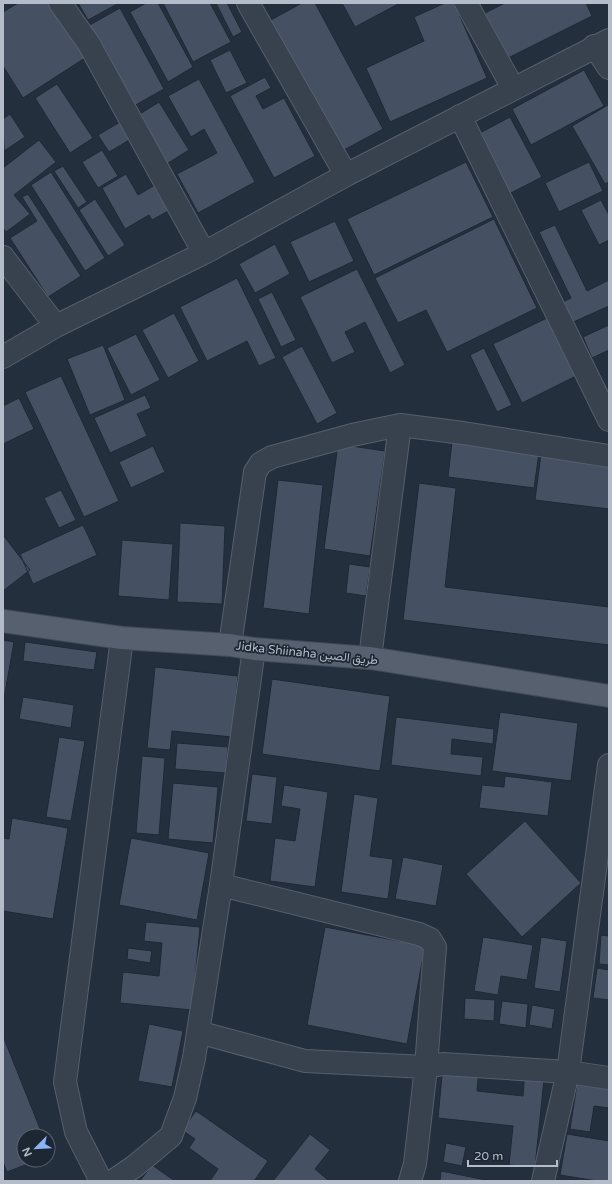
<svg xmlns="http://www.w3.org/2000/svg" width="612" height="1184" font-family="'Varela Round',Vazirmatn,sans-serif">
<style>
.building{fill:#455162;stroke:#1f2835}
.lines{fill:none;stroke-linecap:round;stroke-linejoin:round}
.minor-casing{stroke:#565f6c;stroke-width:24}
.primary-casing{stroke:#414a57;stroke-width:24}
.minor{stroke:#38414e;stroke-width:22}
.primary{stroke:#56606e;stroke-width:22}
.labels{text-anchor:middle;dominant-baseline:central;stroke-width:3.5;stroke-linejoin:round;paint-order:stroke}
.street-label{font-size:12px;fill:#b4bcc9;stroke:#1d2633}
</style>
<rect width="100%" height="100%" fill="#242f3e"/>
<path class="building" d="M18,3H54L88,56L23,98L3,66V12Z
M78,3H119L88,20Z
M146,3H158L193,67L168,82L130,12Z
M163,3H210L231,42L193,62Z
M216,3H227L242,32L233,37Z
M302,3H315L383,129L340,152L269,21Z
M342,3H400L355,27Z
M445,3H454L487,78L390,122L366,68L424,41L414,17Z
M505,3H586L592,16L506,59L483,14Z
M120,8L164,89L132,107L88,26Z
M230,50L247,83L226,93L210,60Z
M584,70L604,106L531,145L512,109Z
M265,77L271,88L256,96L263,109L284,98L315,156L274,178L230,96Z
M199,79L255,182L198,213L177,174L217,153L204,129L191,137L168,96Z
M57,84L93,138L70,153L35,98Z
M159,102L189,150L165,165L135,117Z
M608,105L609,108V182L605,184L572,126Z
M10,114L25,137L4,151L3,119Z
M510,117L542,177L509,194L478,134Z
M120,122L131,139L109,152L98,135Z
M39,140L56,162L14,195L30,214L6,232L3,228V168Z
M102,150L118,176L98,188L82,162Z
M466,162L493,217L374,275L347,219Z
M589,162L603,191L559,212L545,183Z
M63,166L87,202L78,208L54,171Z
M51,172L105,258L85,271L31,185Z
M126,174L138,195L162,181L177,206L152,220L149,215L125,229L102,188Z
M28,194L81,276L48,297L10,238L37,221L22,197Z
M95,199L125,245L108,256L79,210Z
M601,200L609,215V240L599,245L581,210Z
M494,219L537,308L447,352L426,310L398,323L375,278Z
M335,221L354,261L309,282L290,242Z
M555,225L587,291L609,280V306L571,323L561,303L571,298L539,232Z
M275,244L290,274L255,293L239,264Z
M357,269L405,365L390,373L365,322L345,332L355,352L332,363L300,297Z
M237,278L276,358L259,366L247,341L207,361L180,307Z
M272,292L296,340L281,347L258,299Z
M174,313L199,361L168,378L142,330Z
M547,318L576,376L522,403L493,344Z
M609,325V350L592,358L583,337Z
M136,334L160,380L131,395L107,348Z
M103,345L125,400L90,415L67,359Z
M302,346L337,413L317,424L282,357Z
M484,348L512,405L497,412L470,355Z
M61,376L119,501L84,517L25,392Z
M145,395L151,408L137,414L147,436L110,453L94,418Z
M19,398L34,429L3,444V406Z
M452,442L539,453L534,488L448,477Z
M338,444L385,451L370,556L324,549Z
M153,446L165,472L131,488L119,462Z
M541,454L609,463V509L535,500Z
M278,480L323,485L309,614L263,608Z
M419,483L456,488L445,587L609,607V645L403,620Z
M61,490L76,520L59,528L44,498Z
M180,523L225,526L222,604L177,602Z
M83,525L97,555L33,584L20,554Z
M3,535L30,570L3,591Z
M122,540L173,544L169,600L118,596Z
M349,564L370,567L366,596L346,593Z
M3,640L14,642L3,704Z
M25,642L97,652L94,670L23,661Z
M155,667L238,676L232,737L172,731L170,750L147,748Z
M272,679L390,696L380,771L262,754Z
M23,697L74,705L71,728L19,719Z
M500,712L578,723L571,781L492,771Z
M396,717L494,729L493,744L452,739L451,754L483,757L481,776L391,765Z
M59,737L85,741L71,821L46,817Z
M177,743L228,747L226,773L175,769Z
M142,756L165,758L159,835L136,833Z
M252,774L277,777L272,824L246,821Z
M505,776L552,782L548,816L479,808L482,785L504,787Z
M173,783L218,787L213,843L168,839Z
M284,785L328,792L315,887L270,881L275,838L295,841L300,809L281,806Z
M354,794L378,798L370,856L393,859L388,899L341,892Z
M12,818L68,828L53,919L3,911V838L9,839Z
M525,821L581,883L522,937L466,874Z
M131,838L209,853L197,920L119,905Z
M403,857L443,865L436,906L395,899Z
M146,922L200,927L192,1010L120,1003L123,972L159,976L162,943L144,941Z
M325,927L425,946L407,1044L307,1025Z
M601,935L609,936V965L599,964Z
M483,937L533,945L527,980L501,976L498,995L474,991Z
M541,937L567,941L560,992L534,988Z
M128,948L152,951L150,963L127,959Z
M597,968L609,970V1000L593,998Z
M465,998L495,1000L494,1021L464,1019Z
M502,1001L528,1004L526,1028L499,1024Z
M532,1005L555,1009L552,1029L529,1025Z
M149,1024L183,1031L172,1087L138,1081Z
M3,1036L43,1136H24V1160H38L7,1172L3,1162Z
M443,1065L479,1069L477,1091L523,1096L525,1068L545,1070L535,1167L509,1165L513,1126L438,1118Z
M578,1077L609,1082V1108L594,1106L590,1132L570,1129Z
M196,1111L268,1161L254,1181H210L218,1169L189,1148L195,1139L182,1130Z
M310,1134L330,1150L315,1169L329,1181H273Z
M567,1134L609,1141V1181H597L560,1175Z
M446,1143L466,1147L462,1166L443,1162Z
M152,1165L175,1181H140Z
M441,1171L491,1181H440Z"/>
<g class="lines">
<defs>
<path id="minor" d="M60,3L89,44L204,253
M248,3L346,175
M466,3L513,88
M594,46L609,68
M460,116L609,420
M3,257L56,326
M3,357L56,326L204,253L346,175L609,40
M230,645L255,472L261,463L272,457L352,435L400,425
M370,658L400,425L463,433L609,456
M221,885L419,934L430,939L435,947L426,1067L415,1164L410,1181
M198,1032L305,1061L426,1067L443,1064L568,1072L609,1078
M101,1181L76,1132L65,1082L122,638
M113,1181L135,1166L171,1136L185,1098L194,1058L221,885L254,649
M543,1181L568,1072L609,765"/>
<path id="primary" d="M3,621L122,638L230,645L254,649L370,658L609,696"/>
</defs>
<use href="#minor" class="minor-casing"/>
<use href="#primary" class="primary-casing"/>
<use href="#minor" class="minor"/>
<use href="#primary" class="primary"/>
</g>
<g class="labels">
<g class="street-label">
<text transform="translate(307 653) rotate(6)">Jidka Shiinaha طريق الصين</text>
</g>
</g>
<rect width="612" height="1184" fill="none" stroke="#b4bcc9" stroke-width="8"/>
<g transform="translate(36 1148) rotate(246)"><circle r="19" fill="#1d2633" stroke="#59626f"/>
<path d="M0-3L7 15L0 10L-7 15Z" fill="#8ab4f8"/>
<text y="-6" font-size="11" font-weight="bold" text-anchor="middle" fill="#b4bcc9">N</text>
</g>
<path d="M468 1160v6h89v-6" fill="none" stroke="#b4bcc9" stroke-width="2"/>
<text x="474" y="1160" font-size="12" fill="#b4bcc9" stroke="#1d2633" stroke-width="3" paint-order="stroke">20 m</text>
</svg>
